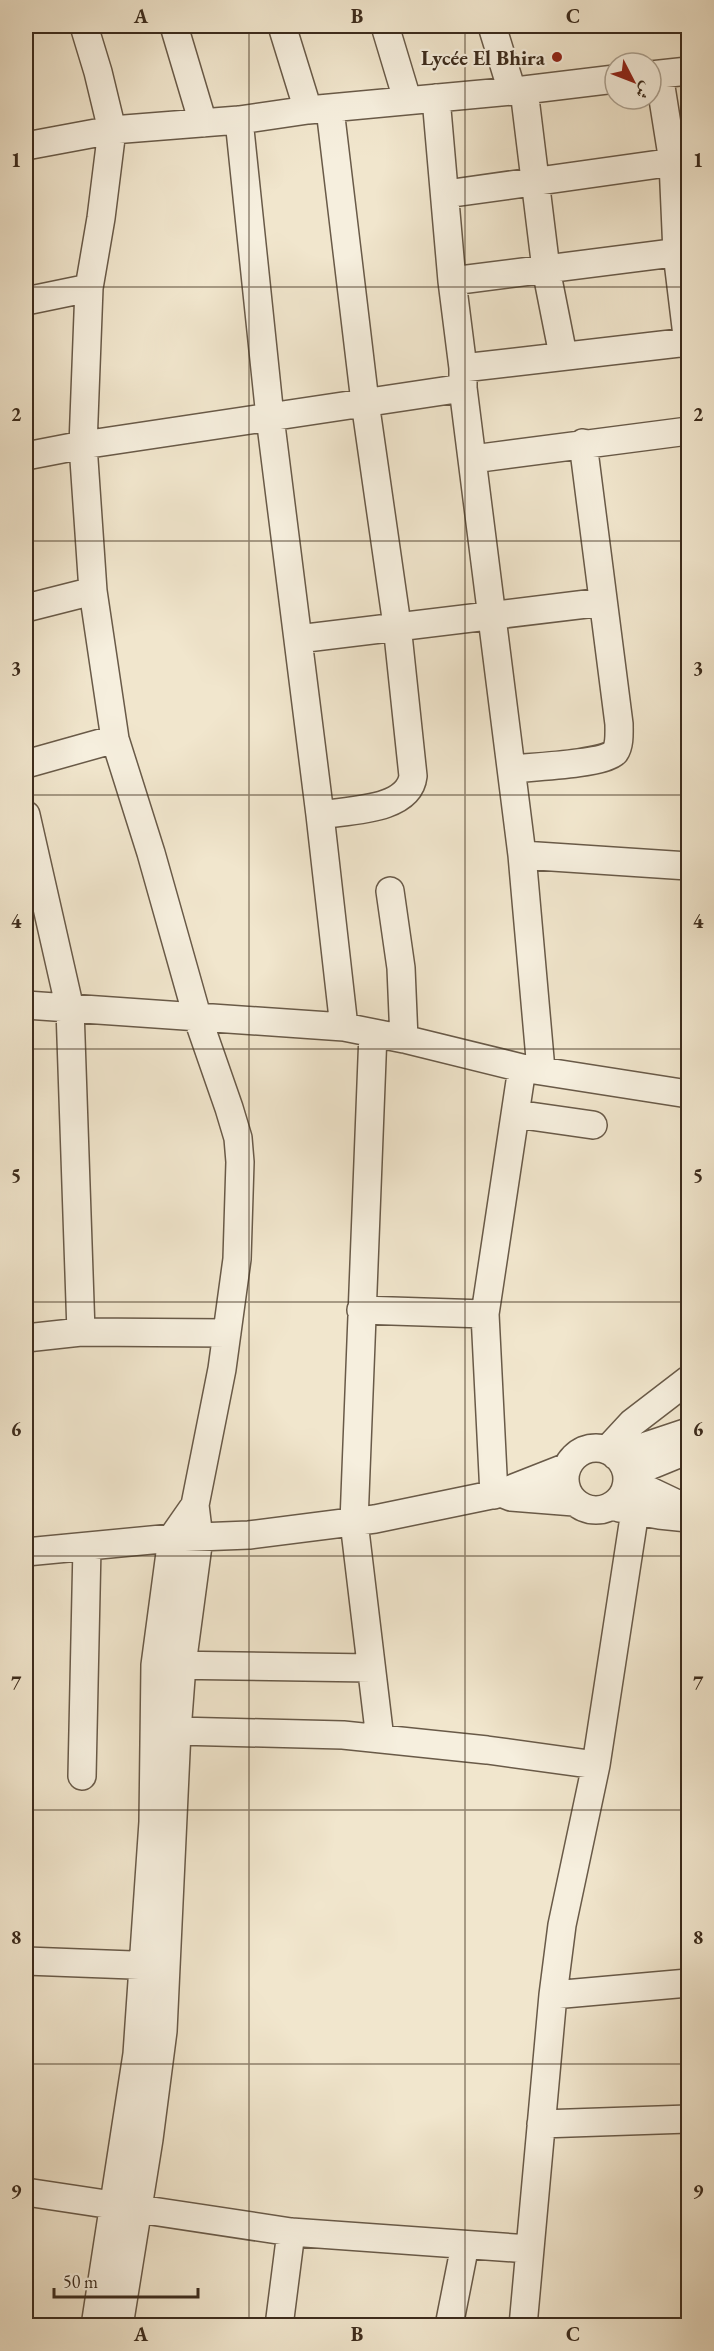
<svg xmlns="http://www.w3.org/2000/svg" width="714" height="2351" font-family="'EB Garamond',Amiri,serif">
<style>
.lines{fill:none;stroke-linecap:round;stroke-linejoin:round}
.minor-casing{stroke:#695a48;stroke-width:30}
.minor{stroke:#f6efde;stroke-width:27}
.grid{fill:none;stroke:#3c2b1c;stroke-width:1.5;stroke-opacity:0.55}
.poi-dot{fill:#8f2418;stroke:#f6efde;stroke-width:2}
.labels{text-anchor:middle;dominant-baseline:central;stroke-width:4.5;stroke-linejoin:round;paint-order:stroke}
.poi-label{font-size:21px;font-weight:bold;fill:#3c2b1c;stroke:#f6efde;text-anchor:end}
.neatline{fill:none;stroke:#3c2b1c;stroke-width:2}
.grid-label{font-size:20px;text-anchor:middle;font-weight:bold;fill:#3c2b1c}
</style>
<rect width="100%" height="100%" fill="#f1e6cd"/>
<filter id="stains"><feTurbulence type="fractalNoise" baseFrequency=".00333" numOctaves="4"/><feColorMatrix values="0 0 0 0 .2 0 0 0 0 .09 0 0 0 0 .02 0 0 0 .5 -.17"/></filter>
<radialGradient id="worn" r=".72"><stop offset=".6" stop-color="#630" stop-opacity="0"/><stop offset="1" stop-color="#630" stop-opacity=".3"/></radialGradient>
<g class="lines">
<defs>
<path id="minor" d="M84,26L98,72L112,130L101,218L89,288L83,445L93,591L115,739L151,853L197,1016L229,1108L238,1138L240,1162L237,1259L222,1369L195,1505L199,1538L182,1665L177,1731L163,2031L149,2139L119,2326
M174,26L203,123
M282,26L308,110
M385,26L407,99
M492,26L512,91
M659,74L673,162L677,253L688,344
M651,75L688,71
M524,90L546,269L563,355
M436,98L452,281L463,368V388L522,855L541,1070
M239,120L270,417L320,815L344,1027
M26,146L112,130L239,120L308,110L524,90L615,79
M446,194L688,160
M452,281L688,251
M26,301L89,288
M463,368L688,342
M26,456L83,445L463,388
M473,459L688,431
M26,608L93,591
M298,639L603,602
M26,764L115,739
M512,769C531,767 605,764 615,752C620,745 619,732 619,724L583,443
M26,815L70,1009L81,1332
M320,815C348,810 409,811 413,776L397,625L365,402L330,109
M522,855L688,866
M390,891L401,968L404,1039
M26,1005L344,1027L404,1039L522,1068L688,1094
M373,1033L354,1522L380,1739
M516,1114L593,1125
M361,1310L485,1314
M26,1338L81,1332L227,1333
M565 1479a31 31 0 1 1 62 0a31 31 0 1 1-62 0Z
M607,1450L632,1423L688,1380
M616,1456L688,1432
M627,1475L688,1450
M627,1480L688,1509
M501,1493L511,1497L574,1502
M494,1495L485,1314L522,1068
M619,1508L659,1515L688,1518
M26,1552L172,1538L249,1535L375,1519L501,1493L567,1467
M165,1665L371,1668
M177,1731L343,1735L487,1750L596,1765L635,1511
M82,1776L87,1547
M26,1961L159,1966
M553,1995L688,1983
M541,2124L688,2119
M26,2192L291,2232L529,2249
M95,2326L137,2054L153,1822L155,1665L172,1538L195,1505
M279,2326L291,2232
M449,2326L465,2245
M523,2326L553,1995L562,1925L596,1765"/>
</defs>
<use href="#minor" class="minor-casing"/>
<use href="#minor" class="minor"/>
</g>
<path class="grid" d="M249,26V2326M465,26V2326M26,287H688M26,541H688M26,795H688M26,1049H688M26,1302H688M26,1556H688M26,1810H688M26,2064H688"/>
<circle class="poi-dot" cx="557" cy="57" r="6"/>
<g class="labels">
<g class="poi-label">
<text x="545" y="57">Lycée El Bhira</text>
</g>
</g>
<rect width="714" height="2351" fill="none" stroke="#f1e6cd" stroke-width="66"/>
<g transform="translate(633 81) rotate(132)"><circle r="28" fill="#f6efde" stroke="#aca190" stroke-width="1.5"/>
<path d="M0-4.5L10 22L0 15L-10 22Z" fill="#8f2418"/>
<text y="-9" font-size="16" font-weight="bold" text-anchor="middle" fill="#3c2b1c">ش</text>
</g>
<path d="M54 2288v9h144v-9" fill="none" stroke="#3c2b1c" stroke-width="3"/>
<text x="63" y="2288" font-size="18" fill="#3c2b1c" stroke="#f6efde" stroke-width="4.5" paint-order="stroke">50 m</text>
<rect x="33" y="33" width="648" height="2285" class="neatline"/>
<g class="grid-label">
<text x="141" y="23">A</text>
<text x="357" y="23">B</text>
<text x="573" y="23">C</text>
<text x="16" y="167">1</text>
<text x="698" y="167">1</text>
<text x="16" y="421">2</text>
<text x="698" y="421">2</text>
<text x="16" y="675">3</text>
<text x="698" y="675">3</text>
<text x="16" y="928">4</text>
<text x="698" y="928">4</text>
<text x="16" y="1182">5</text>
<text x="698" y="1182">5</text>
<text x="16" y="1436">6</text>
<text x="698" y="1436">6</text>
<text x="16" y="1690">7</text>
<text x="698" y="1690">7</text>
<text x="16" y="1944">8</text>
<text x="698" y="1944">8</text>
<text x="16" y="2198">9</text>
<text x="698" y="2198">9</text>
<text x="141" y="2341">A</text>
<text x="357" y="2341">B</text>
<text x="573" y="2341">C</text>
</g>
<rect width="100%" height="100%" filter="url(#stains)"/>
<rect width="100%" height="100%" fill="url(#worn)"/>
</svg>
